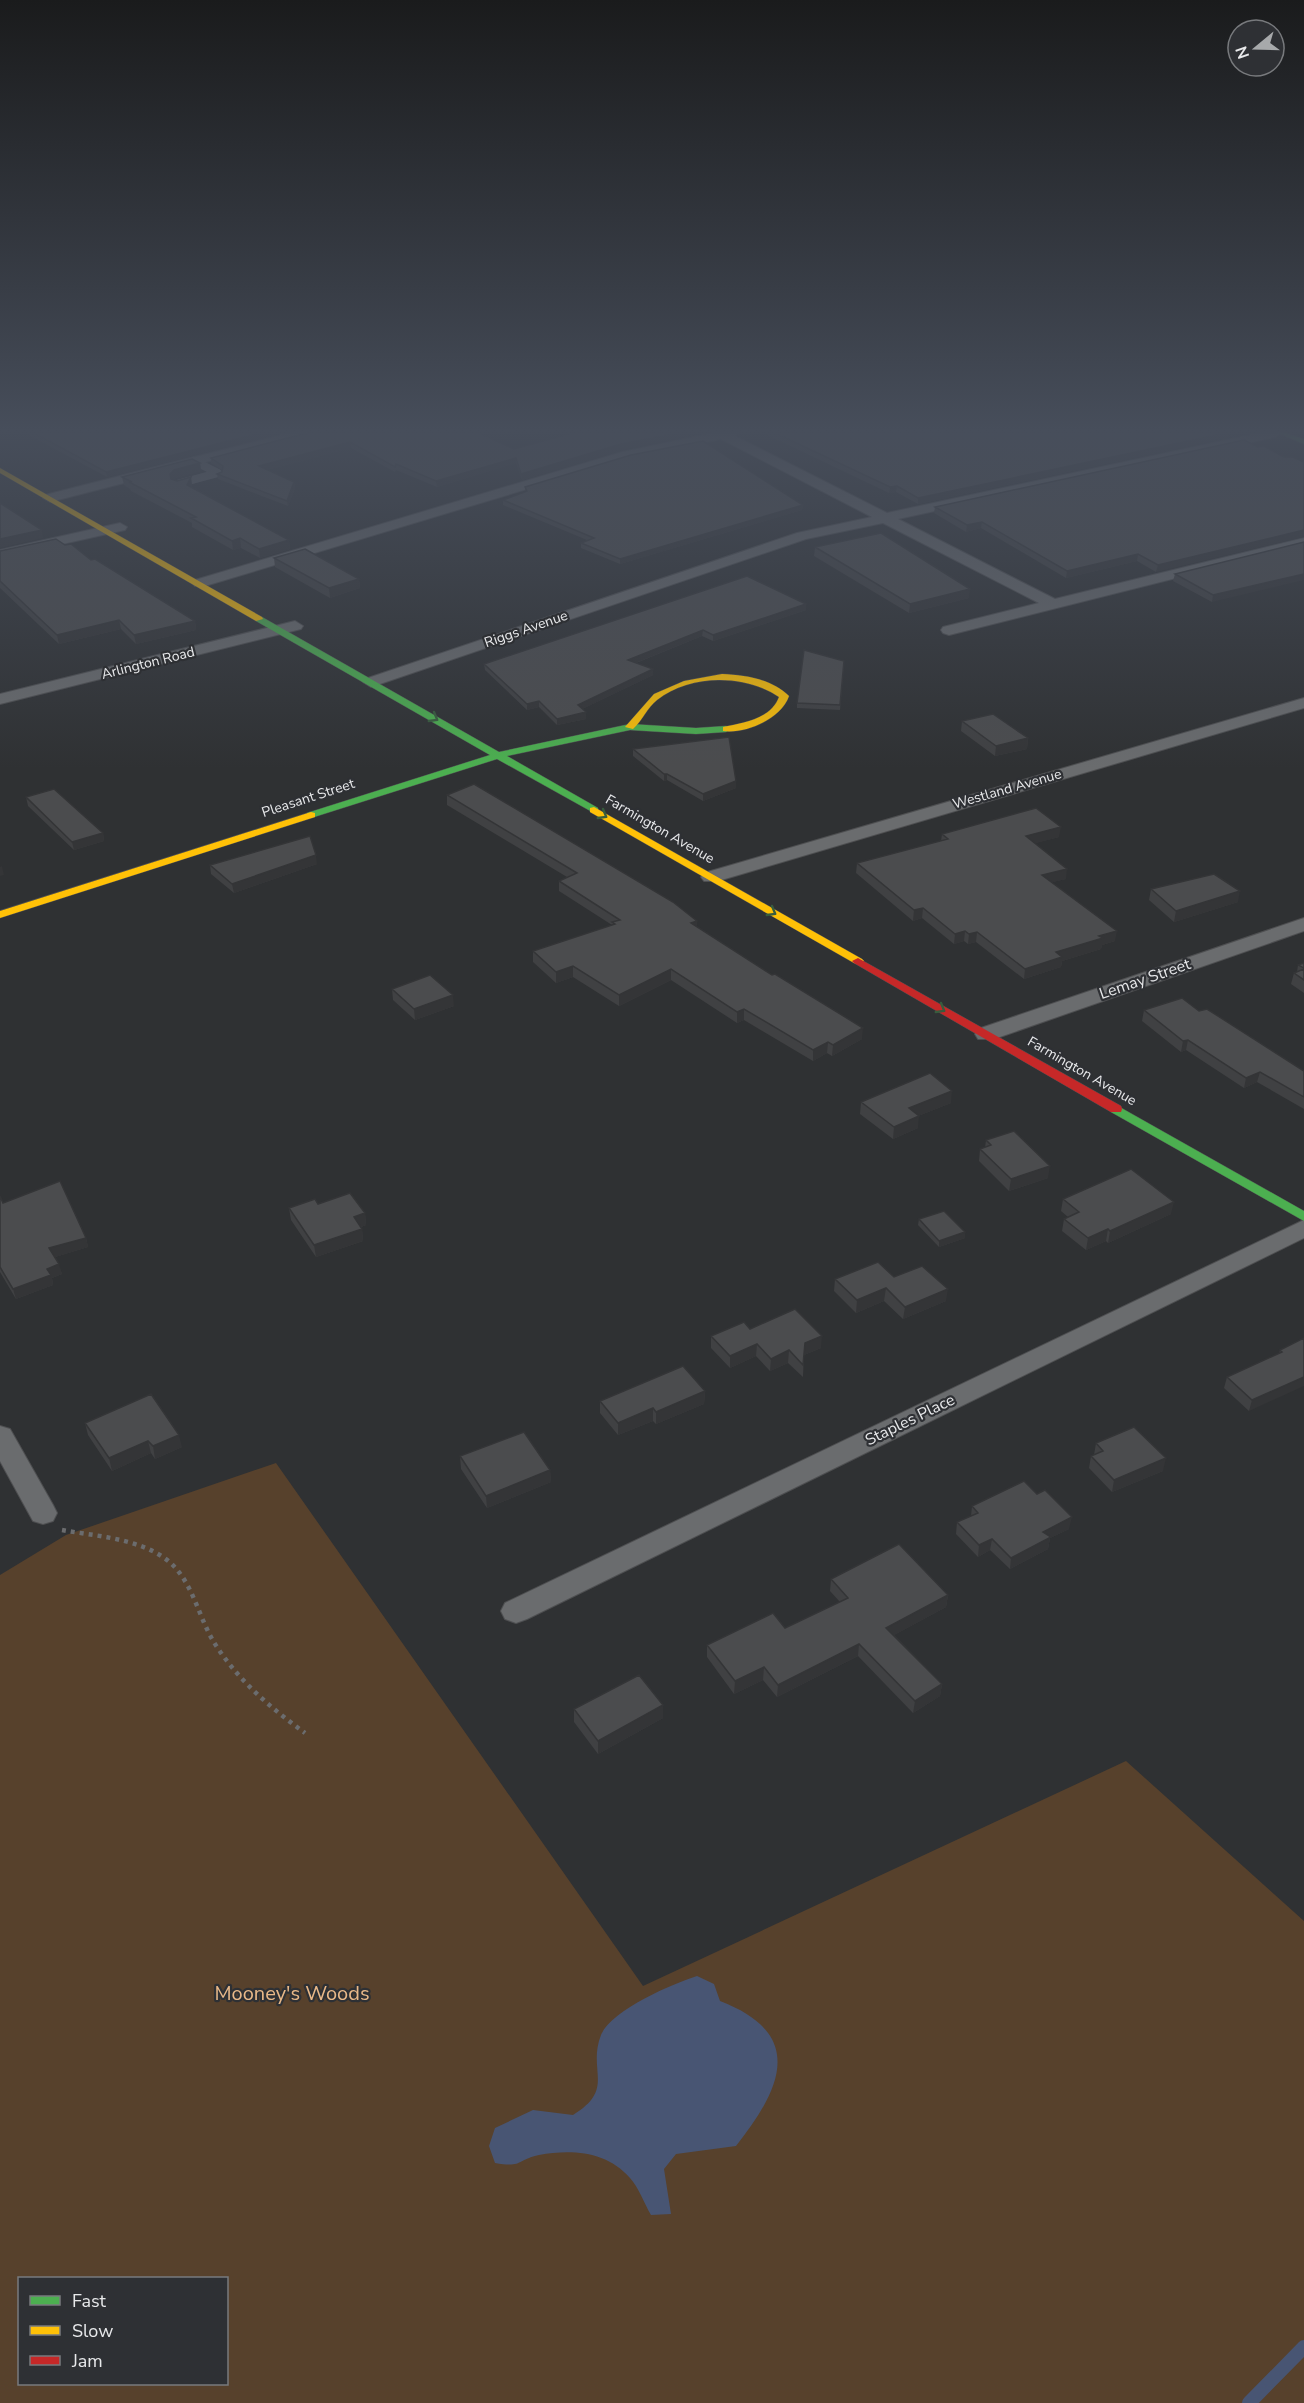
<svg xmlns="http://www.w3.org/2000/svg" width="1304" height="2403" font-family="'Nunito Sans',sans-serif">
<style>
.green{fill:#57412c;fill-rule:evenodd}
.water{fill:#485573}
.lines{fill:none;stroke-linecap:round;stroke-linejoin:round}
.stream{stroke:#485573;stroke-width:14}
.lane-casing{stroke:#4e4f51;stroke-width:8}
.street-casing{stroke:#4e4f51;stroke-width:2}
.fast-casing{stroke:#4e4f51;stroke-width:1}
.slow-casing{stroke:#4e4f51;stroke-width:1}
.jam-casing{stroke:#4e4f51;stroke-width:1}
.path{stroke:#6b6c6e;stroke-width:4.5;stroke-dasharray:4 5;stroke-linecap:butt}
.lane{stroke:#6a6c6e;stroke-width:8}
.street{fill:#6a6c6e;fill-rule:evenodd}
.fast{fill:#4caf50;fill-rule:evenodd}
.slow{fill:#ffc107;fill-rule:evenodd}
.jam{fill:#c62828;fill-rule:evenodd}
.wall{fill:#404143}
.shaded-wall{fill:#343537}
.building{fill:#4b4c4e;stroke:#343537;stroke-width:1.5}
.oneway{stroke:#385c3e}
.labels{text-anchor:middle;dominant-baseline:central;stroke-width:4.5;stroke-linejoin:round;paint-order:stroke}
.far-street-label{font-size:14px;fill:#e8e9eb;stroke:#2e3034}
.street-label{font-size:16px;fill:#e8e9eb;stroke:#2e3034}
.near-park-label{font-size:20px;fill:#e9b989;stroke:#2e3034}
</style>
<rect width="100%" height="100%" fill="#2f3133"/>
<path class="green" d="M276,1463L643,1986L1126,1761L1304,1921V2403H0V1575L66,1535ZM20,2278H226V2384H20Z"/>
<path class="water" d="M697,1976L714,1984L720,2001C806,2034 782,2088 736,2146L676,2154L664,2169L671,2214L651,2215C644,2203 639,2188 630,2178C607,2151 571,2149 539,2155C516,2160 523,2168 495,2163L489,2146L495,2128L533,2110L573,2115C616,2089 587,2071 601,2035C611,2010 672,1984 697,1976Z"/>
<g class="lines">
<path class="stream" d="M1249,2403L1304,2347"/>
<defs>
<path id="lane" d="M177,484L218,473L194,461"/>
<path id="street" d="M289,433H308L307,436L50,502L43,498L45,495Z
M713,433H739L735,436L887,513L1259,433H1281L1275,437L898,519L1055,599L1304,538V546L949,635L943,633L941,630L943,627L1039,603L883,523L806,539L377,685L371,687L363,682L365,679L797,533L872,517L721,439L630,458L205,586H195L192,583L195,580L622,452Z
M120,523L127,527L125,530L0,558V550Z
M295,621L303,626L301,629L0,704V694Z
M1304,698V708L718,881H704L701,877L704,873Z
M1304,918V931L994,1039H978L975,1034L978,1029Z
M1304,1220V1238L527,1619L516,1623L505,1619L501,1611L505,1603Z
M0,1426L10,1429L53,1505L57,1513L53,1521L43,1524L33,1521L0,1461Z"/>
<path id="fast" d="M1278,433H1286L1304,439V444Z
M256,617H262L499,752L630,724L696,728L726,726L731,729L726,732L696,734L630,730L507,756L598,808V812L594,813L497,759L311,818L307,817V813L490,755L256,621Z
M1116,1105L1304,1211V1221L1111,1112L1110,1109L1111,1106Z"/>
<path id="slow" d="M0,468L262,617L263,619L256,621L0,473Z
M722,674C746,675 771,679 789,696C781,719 746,734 723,731V727C743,723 771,719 779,697C745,674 690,674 657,700C647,708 642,721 633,729L625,727L654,694L684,681Z
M594,807L862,959L864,961L858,964L854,963L590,812V808Z
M311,812L315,813V817L0,918V911Z"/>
<path id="jam" d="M858,958L1121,1106L1122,1109L1121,1112H1111L854,963L852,961Z"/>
</defs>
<use href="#lane" class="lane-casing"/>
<use href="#street" class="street-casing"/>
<use href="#fast" class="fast-casing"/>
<use href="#slow" class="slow-casing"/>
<use href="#jam" class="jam-casing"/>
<path class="path" d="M62,1530C95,1536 134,1538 163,1557C194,1578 197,1618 217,1647C240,1682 272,1709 305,1733"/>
<use href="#lane" class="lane"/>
<use href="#street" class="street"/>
<use href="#fast" class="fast"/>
<use href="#slow" class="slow"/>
<use href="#jam" class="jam"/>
</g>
<path class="wall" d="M25,433H282L107,477Z
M307,433L514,449L572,433H688V436L622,450L522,480L516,463L437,487L396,470L395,472L351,448L267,470L294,482L295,488L288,506L218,479L217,474L222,472V470L211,463V458Z
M763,433H1227L1226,438L918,504L896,492L889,493Z
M1244,440L1156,572L1137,561L1066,578L981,528L966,532L934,513L935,507Z
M200,463L201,471L175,478L174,480L177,481L191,477L192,487L289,540L290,549L260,558L241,548L233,550L192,527V523L131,491L130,489L124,485L122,477Z
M525,487L803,505L802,510L620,564L581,548V543L587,540L503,505V500L526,492Z
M1304,542L1212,602L1173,581L1175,574Z
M65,545L195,621L196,630L136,644L121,629L59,644L0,588V551Z
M815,547L969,598L909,613L814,556Z
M274,558L359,579L360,588L330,598L275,567Z
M806,604V610L713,641L702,636L636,663L653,675L582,709L586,712V719L557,725L539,707L527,710L485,670L484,664Z
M844,661L840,710L797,708V703Z
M962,721L1028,738L1027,749L995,756L961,731Z
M633,749L736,781V788L703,801L667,780L664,781L633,756Z
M447,795L697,927L862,1039L832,1056L827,1053L813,1061L744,1020L737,1023L671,980L619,1006L573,977L556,983L533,962V951L612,925L559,891V881L567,877L447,805Z
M26,797L103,833L104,841L74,850L28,806Z
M942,834L1059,837L1035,843L1066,879L1052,882L1115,941L1102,945L1101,949L1062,961L1061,967L1024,979L976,942L968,944L964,941L954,944L922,918L913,921L856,873L857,863L941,841Z
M317,864L234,893L211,874L210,865Z
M1151,889L1238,902L1174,922L1149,900Z
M1304,963V993L1291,984L1294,973L1297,972L1298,965Z
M392,989L454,1006L415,1020L393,1000Z
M1144,1010L1199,1011L1304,1071V1109L1257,1082L1244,1088L1186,1050L1181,1052L1142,1021Z
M861,1102L951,1103L918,1116V1128L893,1139L860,1114Z
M986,1140L1048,1178L1009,1191L979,1161L980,1149L985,1148Z
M0,1196L3,1203L86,1238L88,1247L55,1257L62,1274L52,1278L53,1285L16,1299L0,1272Z
M1063,1199L1171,1214L1108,1243L1106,1241L1086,1250L1062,1231L1064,1219L1068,1217L1061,1211Z
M318,1204L365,1213L366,1225L361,1227L362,1229L363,1241L316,1257L291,1220L289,1208Z
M919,1219L965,1238L939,1247L918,1225Z
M894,1277L946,1301L903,1319L884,1301L856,1313L834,1291L835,1279Z
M750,1329L821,1348L804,1355L803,1377L788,1363L770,1371L756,1356L730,1368L711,1348V1336Z
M1304,1338L1249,1411L1224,1388L1227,1377L1279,1354L1280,1350Z
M705,1391L704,1404L656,1424L653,1421L618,1435L600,1413V1401Z
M85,1423L182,1447L155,1459L151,1453L112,1471L88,1435Z
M1096,1443L1163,1471L1112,1492L1089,1468L1091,1456L1094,1455Z
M460,1456L550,1470L551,1482L487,1508L461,1469Z
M972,1506L1069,1529L1050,1538L1048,1549L1010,1569L990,1550L978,1557L956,1534L957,1522L971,1516Z
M831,1579L948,1595L946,1607L894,1635L942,1684L940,1696L913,1713L858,1656L777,1697L763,1680L734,1694L707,1657V1645L785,1628L840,1602L830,1591Z
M574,1709L663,1718L598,1754L574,1722Z"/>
<path class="shaded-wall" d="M260,433H282L107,477L106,472Z
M679,433H688V436L622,450L522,480L521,474L621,444Z
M1227,433L1226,438L918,504V498Z
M350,442L351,448L259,472V466Z
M516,458V463L437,487L436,481Z
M200,463L201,471L175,478L171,483L170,474L174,470Z
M191,477L192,486L189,493L187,485Z
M294,482L295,488L288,506L287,501Z
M897,486L896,492L889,493L890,487Z
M803,505L802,510L620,564V559Z
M982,522L981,528L966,532L967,525Z
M42,530L43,538L0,548V539Z
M1304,530V537L1156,572L1158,565Z
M240,538L241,548L233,550L232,541Z
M289,540L290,549L260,558L259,549Z
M1138,554L1137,561L1066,578L1067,571Z
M1304,574V580L1212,602L1213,595Z
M359,579L360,588L330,598L329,588Z
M970,589L969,598L909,613L910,604Z
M806,604V610L713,641V635Z
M119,620L121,629L59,644L57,635Z
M195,621L196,630L136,644L134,635Z
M703,630L702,636L628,666V660Z
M653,669V675L578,711V705Z
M539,701V707L527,710V704Z
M586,712V719L557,725V719Z
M1028,738L1027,749L995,756L996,746Z
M664,774H667V780L664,781Z
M736,781V788L703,801V794Z
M1061,827L1059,837L1025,846L1026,836Z
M103,833L104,841L74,850L72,842Z
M316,855L317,864L234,893L232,884Z
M2,866L4,875L0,876V867Z
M1067,869L1066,879L1041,885L1042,875Z
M1240,891L1238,902L1174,922L1176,911Z
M923,908L922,918L913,921L914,910Z
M697,921V932L691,923Z
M965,931L964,941L954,944L955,934Z
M1117,931L1115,941L1102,945L1101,949L1062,961L1061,967L1024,979L1025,969L1056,952L1099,936Z
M977,932L976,942L968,944L969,934Z
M573,966V977L556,983V972Z
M671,969V980L619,1006V995Z
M453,995L454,1006L415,1020L414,1009Z
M744,1009V1020L737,1023V1012Z
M863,1028L862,1039L832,1056L833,1045Z
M1188,1040L1186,1050L1181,1052L1183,1041Z
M828,1042L827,1053L813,1061V1050Z
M1260,1072L1257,1082L1244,1088L1246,1078Z
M952,1091L951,1103L908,1120L909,1108Z
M919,1116L918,1128L893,1139L894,1127Z
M1050,1166L1048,1178L1009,1191L1011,1179Z
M1174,1202L1171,1214L1108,1243L1110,1231Z
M365,1213L366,1225L355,1229L354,1217Z
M362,1229L363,1241L316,1257L314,1245Z
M1108,1229L1106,1241L1086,1250L1088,1238Z
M965,1232V1238L939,1247V1241Z
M86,1238L88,1247L52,1258L49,1248Z
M59,1264L62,1274L52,1278L53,1285L16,1299L13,1289L47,1269Z
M886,1288L884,1301L856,1313L857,1300Z
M948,1289L946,1301L903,1319L905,1307Z
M822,1336L821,1348L804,1355L803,1377L805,1343Z
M757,1344L756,1356L730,1368V1356Z
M789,1350L788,1363L770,1371L771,1359Z
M1304,1377V1386L1249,1411L1252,1400Z
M705,1391L704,1404L656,1424V1412Z
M653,1408V1421L618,1435V1423Z
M179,1435L182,1447L155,1459L153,1446Z
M148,1441L151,1453L112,1471L109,1458Z
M1166,1458L1163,1471L1112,1492L1114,1480Z
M550,1470L551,1482L487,1508L486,1496Z
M1072,1517L1069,1529L1050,1538L1048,1549L1010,1569L1011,1558L1043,1532Z
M992,1539L990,1550L978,1557L979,1545Z
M948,1595L946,1607L885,1640L886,1628Z
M859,1644L858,1656L777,1697L778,1685Z
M764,1667L763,1680L734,1694L735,1681Z
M942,1684L940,1696L913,1713L915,1701Z
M663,1705V1718L598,1754V1741Z"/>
<path class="building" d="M34,433H260L106,472Z
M307,433H479L514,449L572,433H679L621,444L521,474L516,458L436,481L396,464L395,467L350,442L259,466L294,482L287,501L217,474L222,472L223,466L211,458Z
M775,433H1226L918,498L897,486L890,487Z
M1244,440L1258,447L1264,446L1284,457H1293L1304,462V530L1158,565L1138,554L1067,571L982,522L967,525L935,507Z
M703,441L803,505L620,559L581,543L594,538L503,500L527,491L525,487L631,455Z
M192,459L200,463L174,470L170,474L171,479L177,481L191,477L187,485L289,540L259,549L240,538L232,541L191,518L196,517L129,482H132L122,477Z
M0,503L42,530L0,539Z
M881,533L970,589L910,604L815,547Z
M56,539L65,545L71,544L91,560L95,559L195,621L134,635L119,620L57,635L0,581V551Z
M1304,542V574L1213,595L1175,574Z
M305,549L359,579L329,588L274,558Z
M747,576L806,604L713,635L703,630L628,660L653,669L578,705L586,712L557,719L539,701L527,704L484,664Z
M804,650L844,661L840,705L797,703Z
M993,714L1028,738L996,746L962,721Z
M729,737L736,781L703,794L667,774H664L633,749Z
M474,784L673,902L697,921L691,923L772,975L775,974L863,1028L833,1045L828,1042L813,1050L744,1009L737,1012L671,969L619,995L573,966L556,972L533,951L615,924L612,922L620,920L559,881L577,873L447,795Z
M54,789L103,833L72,842L26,797Z
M1036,808L1061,827L1026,836L1067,869L1042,875L1117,931L1099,936L1103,938L1056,952L1062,957L1025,969L977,932L969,934L965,931L955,934L923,908L914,910L857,863L948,839L942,834Z
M310,836L316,855L232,884L210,865Z
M1214,874L1240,891L1176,911L1151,889Z
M1304,963V968L1298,965Z
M1304,969V980L1294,973Z
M430,975L453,995L414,1009L392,989Z
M1182,998L1199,1011L1207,1009L1304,1071V1097L1260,1072L1246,1078L1188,1040L1183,1041L1144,1010Z
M930,1073L952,1091L909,1108L919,1116L894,1127L861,1102Z
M1014,1131L1050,1166L1011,1179L980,1149L991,1145L986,1140Z
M1131,1169L1174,1202L1110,1231L1108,1229L1088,1238L1064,1219L1079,1212L1063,1199Z
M60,1181L86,1238L49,1248L59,1264L47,1269L51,1275L13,1289L0,1267V1196L3,1203Z
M350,1193L365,1213L354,1217L362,1229L314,1245L289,1208L315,1199L318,1204Z
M944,1211L965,1232L939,1241L919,1219Z
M878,1262L894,1277L922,1266L948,1289L905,1307L886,1288L857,1300L835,1279Z
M795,1309L822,1336L805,1343L803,1365L789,1350L771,1359L757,1344L730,1356L711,1336L744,1322L750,1329Z
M1304,1338V1377L1252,1400L1227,1377L1282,1352L1280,1350Z
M683,1366L705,1391L656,1412L653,1408L618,1423L600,1401Z
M151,1394L179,1435L153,1446L148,1441L109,1458L85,1423Z
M1134,1427L1166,1458L1114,1480L1091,1456L1103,1451L1096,1443Z
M524,1432L550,1470L486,1496L460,1456Z
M1024,1481L1037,1494L1045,1490L1072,1517L1043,1532L1051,1537L1011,1558L992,1539L979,1545L957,1522L978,1513L972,1506Z
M899,1544L948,1595L886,1628L942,1684L915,1701L859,1644L778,1685L764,1667L735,1681L707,1645L773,1613L785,1628L848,1598L831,1579Z
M639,1675L663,1705L598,1741L574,1709Z"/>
<defs><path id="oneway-chevron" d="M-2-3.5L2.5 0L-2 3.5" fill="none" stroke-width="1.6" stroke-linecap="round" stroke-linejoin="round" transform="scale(1.5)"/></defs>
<g class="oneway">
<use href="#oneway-chevron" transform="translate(434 718) rotate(30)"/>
<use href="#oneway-chevron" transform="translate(603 815) rotate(30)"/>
<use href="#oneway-chevron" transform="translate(772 912) rotate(30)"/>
<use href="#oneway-chevron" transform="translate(941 1009) rotate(30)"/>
</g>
<linearGradient id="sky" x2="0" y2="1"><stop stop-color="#1a1b1c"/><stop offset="0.56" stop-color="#474e5b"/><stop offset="1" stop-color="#474e5b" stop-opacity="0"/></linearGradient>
<rect width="1304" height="769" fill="url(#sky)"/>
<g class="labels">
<g class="far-street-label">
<text transform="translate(526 629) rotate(-19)">Riggs Avenue</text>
<text transform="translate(148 663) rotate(-14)">Arlington Road</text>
<text transform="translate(1007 789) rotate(-16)">Westland Avenue</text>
<text transform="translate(308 798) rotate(-18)">Pleasant Street</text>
<text transform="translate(660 829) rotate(30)">Farmington Avenue</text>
<text transform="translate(1082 1071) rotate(30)">Farmington Avenue</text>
</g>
<g class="street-label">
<text transform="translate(1145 979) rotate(-19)">Lemay Street</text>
<text transform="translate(910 1420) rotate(-26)">Staples Place</text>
</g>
<g class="near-park-label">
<text x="292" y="1993">Mooney's Woods</text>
</g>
</g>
<rect x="18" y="2277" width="210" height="108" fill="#2e3034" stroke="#787a7d" stroke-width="1.5"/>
<rect x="30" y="2296" width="30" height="9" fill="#4caf50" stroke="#787a7d" stroke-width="1.5"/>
<text x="72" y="2307" font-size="18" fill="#e8e9eb">Fast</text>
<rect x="30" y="2326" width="30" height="9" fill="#ffc107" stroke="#787a7d" stroke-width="1.5"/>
<text x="72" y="2337" font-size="18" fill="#e8e9eb">Slow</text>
<rect x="30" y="2356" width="30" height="9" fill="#c62828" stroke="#787a7d" stroke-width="1.5"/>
<text x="72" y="2367" font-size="18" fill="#e8e9eb">Jam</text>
<g transform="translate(1256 48) rotate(251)"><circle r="28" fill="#2e3034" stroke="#787a7d" stroke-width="1.5"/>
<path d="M0-4.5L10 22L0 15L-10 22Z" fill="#a7a9ab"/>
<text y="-9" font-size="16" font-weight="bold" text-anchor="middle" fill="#e8e9eb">N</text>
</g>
</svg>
